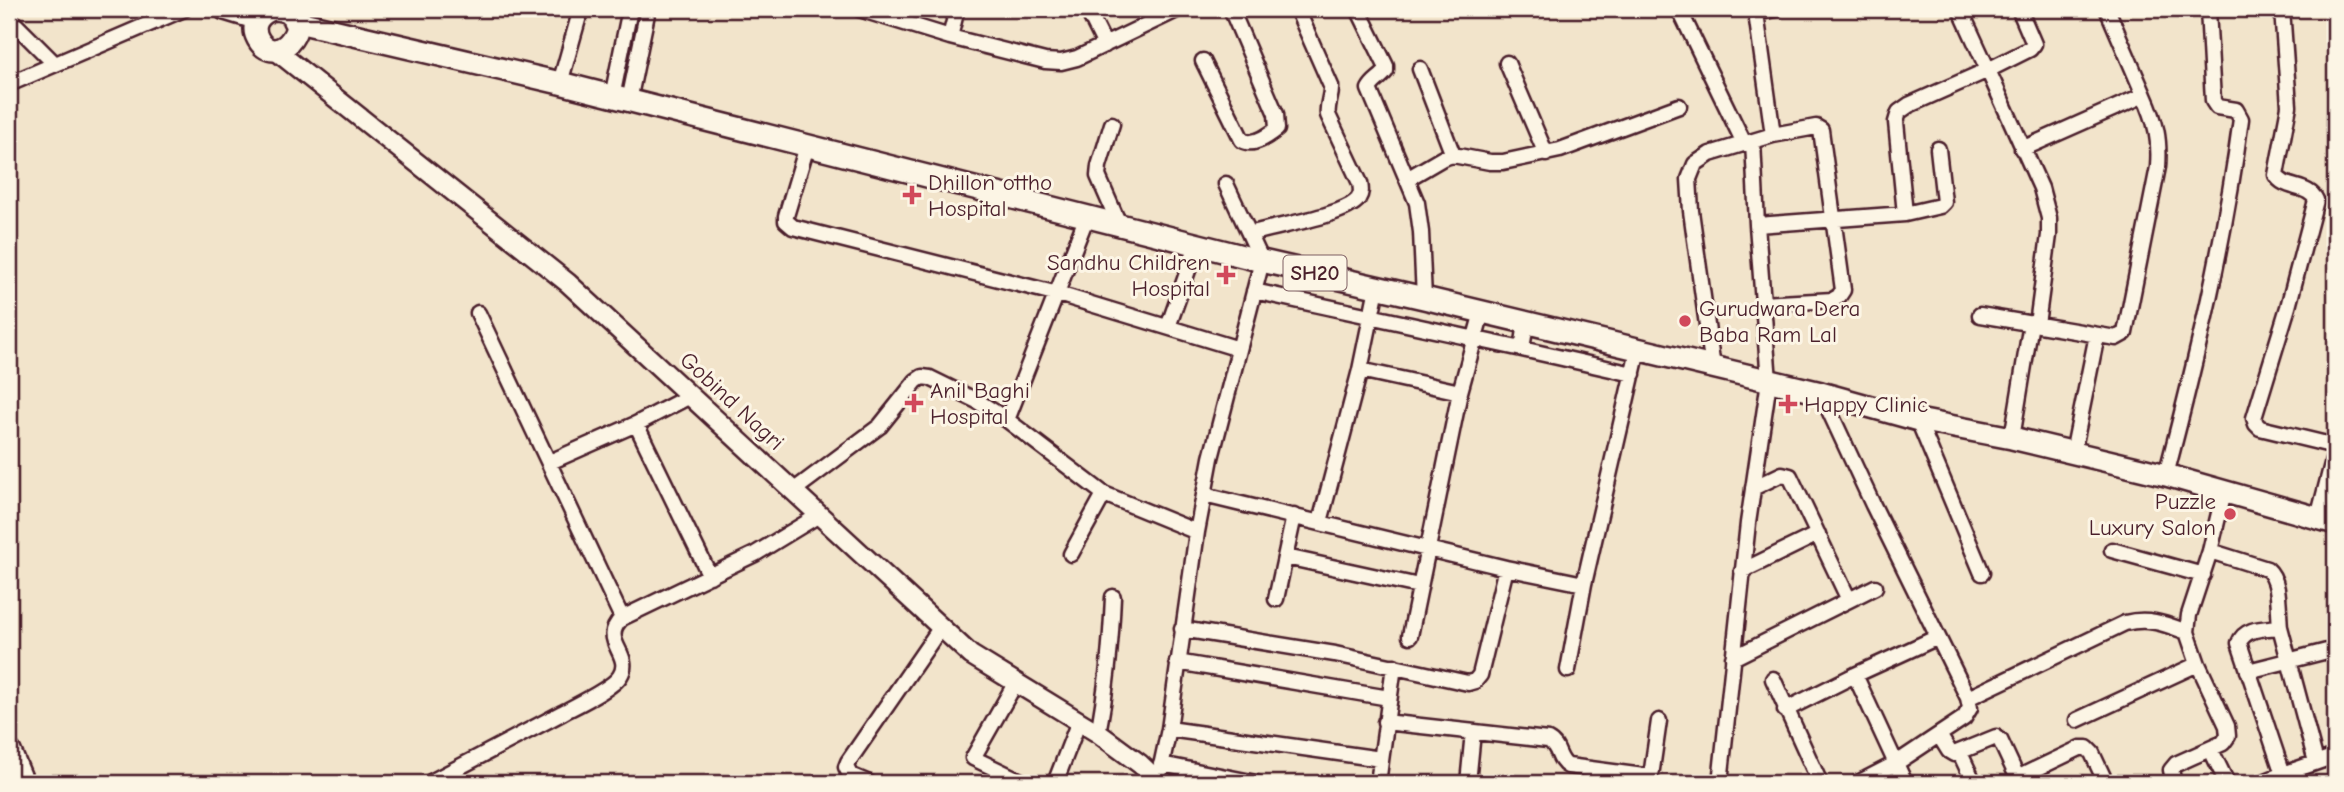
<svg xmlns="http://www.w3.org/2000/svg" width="2344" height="792" font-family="'Comic Neue',sans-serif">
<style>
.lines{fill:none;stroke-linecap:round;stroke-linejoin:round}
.minor-casing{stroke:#4a1f2b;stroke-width:19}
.tertiary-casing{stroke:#4a1f2b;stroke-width:23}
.primary-casing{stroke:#4a1f2b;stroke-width:26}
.trunk-casing{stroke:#4a1f2b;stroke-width:28}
.minor{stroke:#fcf5e5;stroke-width:14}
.tertiary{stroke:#fcf5e5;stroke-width:18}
.primary{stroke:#fcf5e5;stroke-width:21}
.trunk{stroke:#fcf5e5;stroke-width:23}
.poi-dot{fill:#d1495b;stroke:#fcf5e5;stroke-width:2.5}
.labels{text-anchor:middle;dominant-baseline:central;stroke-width:6;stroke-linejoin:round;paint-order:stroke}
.shield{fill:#fcf5e5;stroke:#7f5f63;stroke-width:2}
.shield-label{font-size:21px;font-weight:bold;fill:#4a1f2b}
.poi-label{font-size:23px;fill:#4a1f2b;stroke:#fcf5e5;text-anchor:start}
.street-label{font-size:23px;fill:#4a1f2b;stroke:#fcf5e5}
</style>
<rect width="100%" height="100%" fill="#f2e4cb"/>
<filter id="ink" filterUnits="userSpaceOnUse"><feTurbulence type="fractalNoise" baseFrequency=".0143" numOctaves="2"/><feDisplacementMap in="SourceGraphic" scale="14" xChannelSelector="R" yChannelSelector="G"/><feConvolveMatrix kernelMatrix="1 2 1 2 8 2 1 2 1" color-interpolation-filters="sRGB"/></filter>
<g filter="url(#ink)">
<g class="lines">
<defs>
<path id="minor" d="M859,9L950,37L1045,61L1061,62L1077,58L1179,9
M1087,9L1105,45
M1358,9L1386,66V71C1381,78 1373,81 1369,89L1417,203L1421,232L1424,298
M1679,9L1744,143
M1960,9L1988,70L2030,49L2034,44L2019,9
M2107,9L2144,95
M2282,9L2289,106L2276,175C2284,190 2309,184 2316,200L2288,307L2254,418L2256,424L2260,428L2335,446
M9,18L55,64
M950,37L957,9
M1203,61L1242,140C1253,147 1268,136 1277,129L1276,114L1231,9
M1507,63L1546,154
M1420,69L1453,155
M560,83L581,9
M9,84L184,9
M612,97L630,9
M629,101L648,9
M1112,124L1099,166L1098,176L1119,224
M807,146L786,216V221L793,227L1058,294L1239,349
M1407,179L1443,158L1453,155L1490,162H1503L1560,150L1679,106
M1905,214L1896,122L1899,112L1909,105L1988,70L2041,188L2049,218V235L2037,324
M1757,225L1905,214L1940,206L1944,202L1938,149
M1250,234C1274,226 1345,216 1358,199C1362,193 1361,189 1360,183L1328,115C1326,105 1332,97 1331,86L1297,9
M1254,291L1522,349L1526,323
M1762,304L1833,300L1839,296L1843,290L1821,130L1816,127L1773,135
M478,313L622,618
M1980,315L2116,338L2125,333L2158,167C2160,138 2156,122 2144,95L2022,149
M1168,327L1197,245
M1522,349L1633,374
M1713,368L1691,211L1689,179L1695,164L1710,154L1753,141
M1360,370L1460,392
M1821,393L1873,505L1968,698
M1007,420L1087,216
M1918,420L1982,573
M636,424L710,576
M2012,438L2031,323
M2073,453L2097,335
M550,462L636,424L690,396
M2166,475C2197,357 2225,240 2241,119L2236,110L2217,107L2213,101L2208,9
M1753,488L1782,474L1790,476L1849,600
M793,491L880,426L916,381L922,377L930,378L977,401L1007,420L1104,494L1197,532
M1204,495L1506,568L1584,584
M2318,518L2335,452
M1320,522L1360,370L1377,288
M2112,550L2203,575
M2210,551L2267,569C2281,581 2278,609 2280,627
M1071,554L1104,494
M1286,557L1419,586
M1742,571L1818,534
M1276,599L1294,516
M1182,629L1335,654L1468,683L1475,681L1480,675L1506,568
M1410,636L1460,392L1482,312
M1733,658L1875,587
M1177,662L1389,698
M1568,670L1584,584L1638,350
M2248,671L2335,649
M1773,679L1820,783
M1016,682L973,758L1025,783
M1785,710L1855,675
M2077,720L2198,664
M1385,722L1548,740C1560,746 1557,760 1568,766L1651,777
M1169,729L1381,759
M1098,733C1107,687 1111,644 1113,597
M1939,735L1949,751L1954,754L1996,737L2000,740L2020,783
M2211,750L2227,783
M1960,753L1974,783
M2316,762L2280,627C2265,629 2245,627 2239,643L2283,774L2335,756
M1161,764L1256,783
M2017,778L2080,748H2087L2092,753L2106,783
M1158,780L1169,729L1197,532L1211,458L1262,261L1226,184
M429,783C473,760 517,737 562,713C575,706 613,688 620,676C634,654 598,641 622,618L755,554L819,515
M869,783L850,775L846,767L848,762L941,627
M1055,783L1079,721
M1378,783L1394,666
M1468,783L1473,732
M1650,783L1659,721
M1720,783L1748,523L1769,381L1757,225L1753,141L1773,135L1756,13L1776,9
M1858,783L1895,764L1964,718L1970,708L1968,698L2125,623C2149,617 2165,624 2187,632
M1905,783L1855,675L1938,637
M2174,783L2171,770L2176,764L2223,743L2228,736L2227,726L2198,664L2187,632L2189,615L2210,551L2224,492
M2261,783L2283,774"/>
<path id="tertiary" d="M274,49L568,283L971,655L1098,733L1140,764L1160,783"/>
<path id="primary" d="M225,9L258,19
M273,9C260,13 250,25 258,39C278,74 322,14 276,9
M294,21L560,83L1262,261L1424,298L1821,393L1918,420L2012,438L2166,475L2335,523"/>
<path id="trunk" d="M9,752L22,783"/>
</defs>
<use href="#minor" class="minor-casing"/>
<use href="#tertiary" class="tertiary-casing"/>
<use href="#primary" class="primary-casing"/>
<use href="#trunk" class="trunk-casing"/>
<use href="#minor" class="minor"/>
<use href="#tertiary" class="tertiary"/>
<use href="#primary" class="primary"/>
<use href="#trunk" class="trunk"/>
</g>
</g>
<g class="poi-dot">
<path d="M908.5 184.5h7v7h7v7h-7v7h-7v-7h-7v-7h7z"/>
<path d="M1222.5 264.5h7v7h7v7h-7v7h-7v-7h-7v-7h7z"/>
<circle cx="1685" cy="321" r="7"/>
<path d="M910.5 392.5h7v7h7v7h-7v7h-7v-7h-7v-7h7z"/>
<path d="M1784.5 393.5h7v7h7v7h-7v7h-7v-7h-7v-7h7z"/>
<circle cx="2230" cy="514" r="7"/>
</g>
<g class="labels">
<rect class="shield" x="1283.5" y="255.5" width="63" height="35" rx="5"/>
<g class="shield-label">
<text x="1315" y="273">SH20</text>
</g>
<g class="poi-label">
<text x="928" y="182">Dhillon ottho<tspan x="928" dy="26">Hospital</tspan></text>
<text x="1210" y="262" text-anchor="end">Sandhu Children<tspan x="1210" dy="26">Hospital</tspan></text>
<text x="1699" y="308">Gurudwara Dera<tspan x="1699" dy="26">Baba Ram Lal</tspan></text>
<text x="930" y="390">Anil Baghi<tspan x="930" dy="26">Hospital</tspan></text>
<text x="1804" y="404">Happy Clinic</text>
<text x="2216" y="501" text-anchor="end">Puzzle<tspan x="2216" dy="26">Luxury Salon</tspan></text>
</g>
<g class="street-label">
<text transform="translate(732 401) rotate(43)">Gobind Nagri</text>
</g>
</g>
<rect width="2344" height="792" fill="none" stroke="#fcf5e5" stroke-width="35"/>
<rect x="18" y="18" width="2309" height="757" fill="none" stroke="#4a1f2b" stroke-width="2.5" filter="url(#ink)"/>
</svg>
